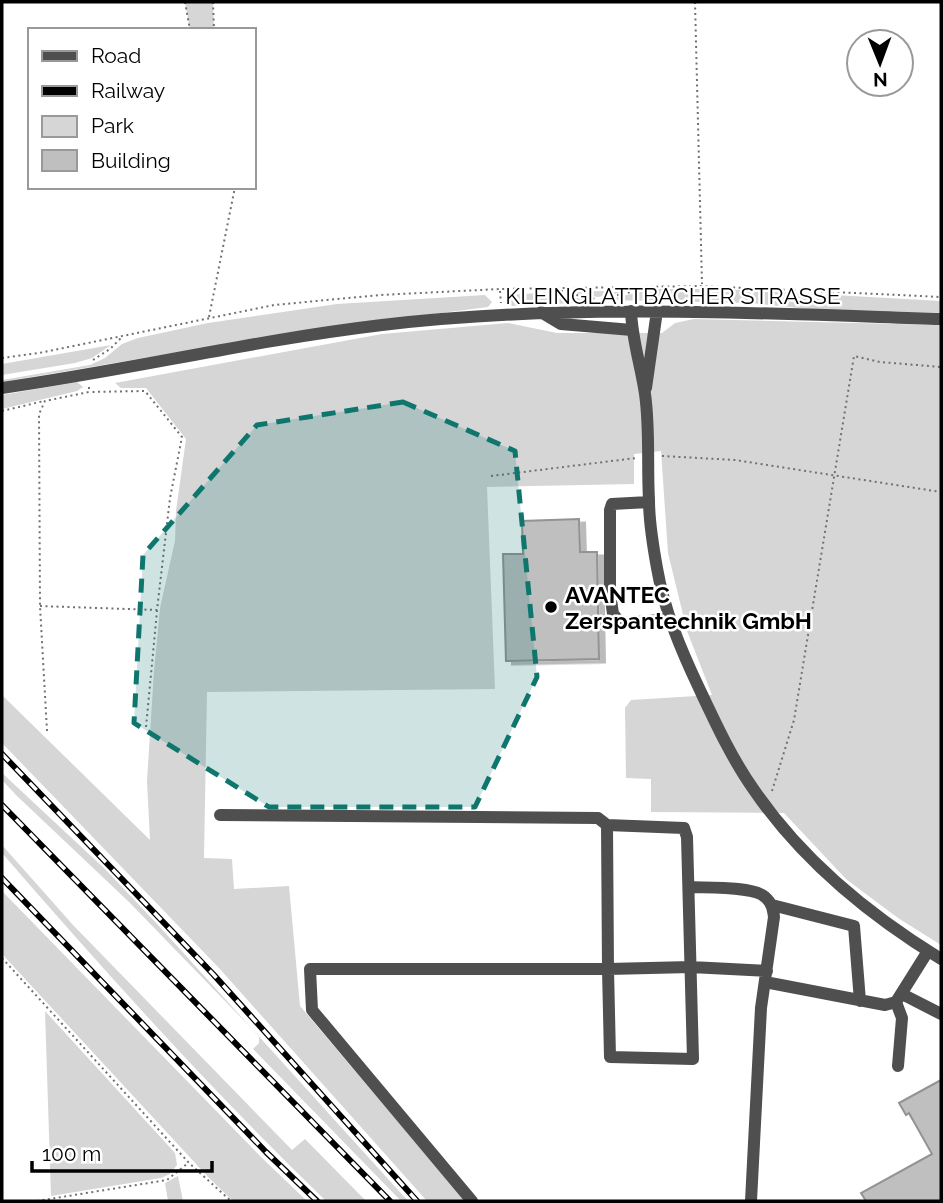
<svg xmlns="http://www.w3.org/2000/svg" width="943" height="1203" font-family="Raleway,sans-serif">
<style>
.green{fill:#d6d6d6}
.building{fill:#bfbfbf;stroke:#939393;stroke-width:2;filter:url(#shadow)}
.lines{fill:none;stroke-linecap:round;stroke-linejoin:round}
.path{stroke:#717171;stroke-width:2;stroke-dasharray:2 3.5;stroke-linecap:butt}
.minor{stroke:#4f4f4f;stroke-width:12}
.rail-casing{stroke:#000;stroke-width:6}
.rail{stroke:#fff;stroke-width:3.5;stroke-dasharray:10;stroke-linecap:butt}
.marked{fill:#0f766e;fill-opacity:0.2;stroke:#0f766e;stroke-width:5;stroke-dasharray:14 9;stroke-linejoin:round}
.poi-dot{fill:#000;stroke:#fff;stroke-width:2.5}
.labels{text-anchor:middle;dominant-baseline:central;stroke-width:5;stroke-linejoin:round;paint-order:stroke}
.street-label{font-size:23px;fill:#000;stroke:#fff}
.poi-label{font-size:23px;font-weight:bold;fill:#000;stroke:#fff;text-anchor:start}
</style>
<defs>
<filter id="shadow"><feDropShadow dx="6" dy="3.5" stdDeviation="0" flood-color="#0004"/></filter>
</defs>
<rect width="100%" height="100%" fill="#fff"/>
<path class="green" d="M185,2H213L214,30H190Z
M653,289H724L941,301V313L819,310L750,303L605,300Z
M636,290L598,297L569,292Z
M554,292L593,302L512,306L505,298L508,295Z
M485,295L492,302L488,307L315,329L2,382V380L90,365L105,358L122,344L138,338L208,323L337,304Z
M694,319L941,325V945L898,918L846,879L784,813L651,812V779L626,778L625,708L631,700L712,695L687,631L668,553L661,451L634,454V484L487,487L495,689L207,692L204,858L232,859L234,889L289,886L300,1006L465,1201H427L219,968L2,743V695L150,840L147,781L154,671L160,608L175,541L176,511L186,439L146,388H121L115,383L382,334L508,323L557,333H662L675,323Z
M111,345L92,358L75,363L2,375V364Z
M77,382L83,387L77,391L2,409V395Z
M2,773L106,870L159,926L408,1201H401L253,1049L259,1043V1036L129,902L16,795L2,780Z
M2,845L73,925L292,1150L305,1139L366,1201H326C212,1091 106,973 2,853Z
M2,891L261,1157L307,1201H233L209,1178L2,954Z
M45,1011L175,1153L177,1165L170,1174L161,1178L51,1196Z
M178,1176L183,1201H168L165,1183Z"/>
<path class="building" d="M579,519L580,552H597L599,659L506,661L503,554H523L522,521Z
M941,1080V1201H866L861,1193L932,1154L909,1113L906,1115L899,1103Z"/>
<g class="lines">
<path class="path" d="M185,2L190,30
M213,2L214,30
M695,2L702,284
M562,290V292L596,299
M500,291L501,303
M601,299L644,289V286
M209,317L235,187
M2,358L39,353L274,305L380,295L500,289L702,286L941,297
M93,360L110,349L121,338
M2,411L44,401
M662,456L735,460L941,492
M491,476L636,458
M40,606L157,610L170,498L182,437L145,391L89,392
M146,727L157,611
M47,731L40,606L39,414L45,401L89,392V386
M772,791L794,720L854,356L880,362L941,367
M2,958L189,1163L231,1201
M37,1201L167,1180L188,1163"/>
<path class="minor" d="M631,311C632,340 641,366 645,394C650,429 647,465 649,500C649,523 653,546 657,568C664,610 681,650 699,688C715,722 732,759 754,790C802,860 869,915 941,959
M541,312L561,324L632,330
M2,388C129,370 255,340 382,325C568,303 755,313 941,319
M646,388L657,311
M649,502L612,504L610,510V592L613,614L619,621L627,623L670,619
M220,815L598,818L607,825L608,969L691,967L767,971
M689,887C706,888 753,886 765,897C772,903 773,909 774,917L761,1008L751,1201
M772,905L854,926L860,1001
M765,982L885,1005L896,1002L928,951
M902,994L941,1014
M896,1002L902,1018L898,1066
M472,1201L312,1010L310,969H608L610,1057L693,1059L687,837L684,828L607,825"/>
<defs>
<path id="rail" d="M2,754L213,974L417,1201
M2,805L390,1201
M2,878L266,1152L317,1201"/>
</defs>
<use href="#rail" class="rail-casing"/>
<use href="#rail" class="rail"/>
</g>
<path class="marked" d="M403,402L515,451L537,677L475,807H269L134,723L143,555L257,425Z"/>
<circle class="poi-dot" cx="551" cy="607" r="7"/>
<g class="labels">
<g class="street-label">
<text x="673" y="295">KLEINGLATTBACHER STRASSE</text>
</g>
<g class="poi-label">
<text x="565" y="594">AVANTEC<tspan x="565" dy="26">Zerspantechnik GmbH</tspan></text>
</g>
</g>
<rect width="943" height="1203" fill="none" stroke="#000000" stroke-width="7"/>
<rect x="28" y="28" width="228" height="161" fill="#ffffff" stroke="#999999" stroke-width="2"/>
<rect x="42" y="51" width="35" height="10" fill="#4f4f4f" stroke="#999999" stroke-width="2"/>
<text x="91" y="63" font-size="21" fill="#000000">Road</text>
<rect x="42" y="86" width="35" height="10" fill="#000000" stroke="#999999" stroke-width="2"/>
<text x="91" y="98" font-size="21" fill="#000000">Railway</text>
<rect x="42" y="116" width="35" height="21" fill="#d6d6d6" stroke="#999999" stroke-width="2"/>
<text x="91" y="133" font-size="21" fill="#000000">Park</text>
<rect x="42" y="150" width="35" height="21" fill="#bfbfbf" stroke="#999999" stroke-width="2"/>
<text x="91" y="168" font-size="21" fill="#000000">Building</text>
<g transform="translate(880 63) rotate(179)"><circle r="33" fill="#ffffff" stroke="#999999" stroke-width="2"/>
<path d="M0-5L12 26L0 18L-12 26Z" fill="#000000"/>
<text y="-10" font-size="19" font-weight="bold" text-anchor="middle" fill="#000000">N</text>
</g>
<path d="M32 1161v10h180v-10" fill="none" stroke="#000000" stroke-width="3.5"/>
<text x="42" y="1161" font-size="21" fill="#000000" stroke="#ffffff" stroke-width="5" paint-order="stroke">100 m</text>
</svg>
